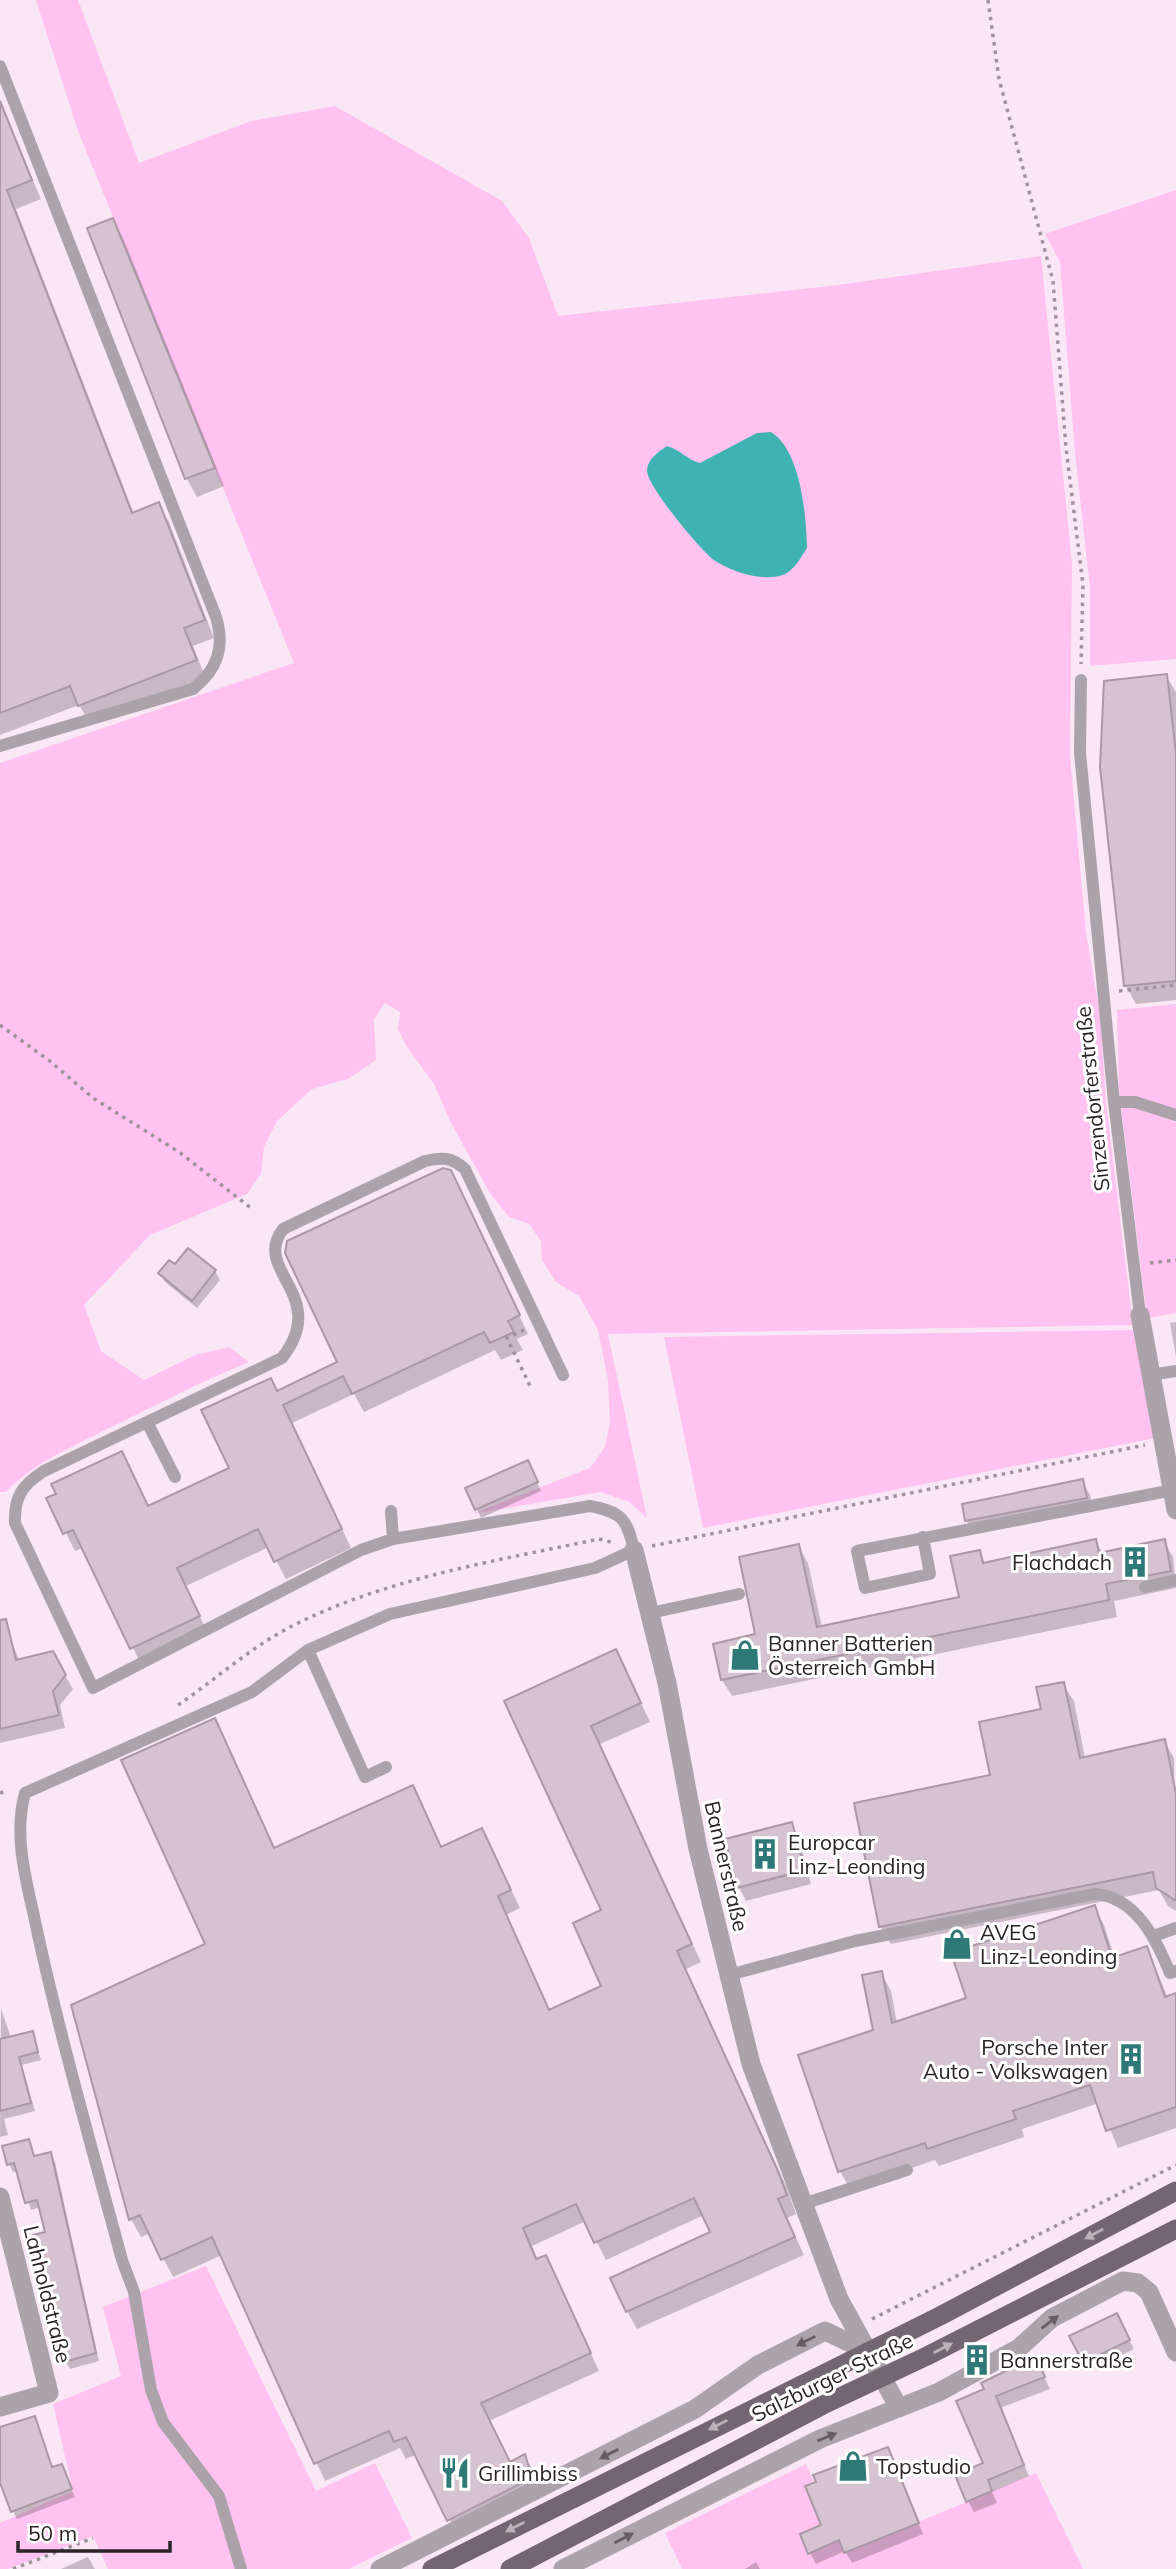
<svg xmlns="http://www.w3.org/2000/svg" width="1176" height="2569" font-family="Mulish,sans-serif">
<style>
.green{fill:#ffc2f1}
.water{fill:#3fb3b2}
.shadow{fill:#0003}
.building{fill:#d6c3d1;stroke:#aa98a5;stroke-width:2}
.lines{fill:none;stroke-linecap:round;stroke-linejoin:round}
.path{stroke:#a1939d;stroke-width:3.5;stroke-dasharray:3.5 5;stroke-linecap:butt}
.service{stroke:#aba3a9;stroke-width:12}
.minor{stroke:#aba3a9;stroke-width:19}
.primary{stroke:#746670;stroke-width:19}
.oneway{fill:#bab2b8}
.oneway2{fill:#645d62}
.labels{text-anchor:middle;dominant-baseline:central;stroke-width:6;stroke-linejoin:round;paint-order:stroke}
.street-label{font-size:21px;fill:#2a2328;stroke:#fff}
.poi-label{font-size:21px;fill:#2a2328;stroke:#fff;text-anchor:start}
</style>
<rect width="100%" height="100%" fill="#fae7f5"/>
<path class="green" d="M36,0H78L139,163L251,121L335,106L502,201L529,238L558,316L838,285L1041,256L1072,564L1070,756L1086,933L1100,1014L1106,1103L1133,1325L608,1334L647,1518L629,1502L601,1492L472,1514L590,1468L605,1447L610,1422L608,1380L598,1330L579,1296L556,1282L542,1260L541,1241L529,1224L509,1217L490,1193L451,1123L434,1084L407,1047L398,1029L400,1012L385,1003L374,1019L376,1060L348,1079L312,1089L277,1121L264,1147L261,1174L247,1194L150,1235L84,1305L101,1351L144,1380L195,1355L229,1347L249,1362C198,1383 150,1408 101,1432C68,1449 31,1465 6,1492H0V763L294,663L78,131Z
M1176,190V659L1090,666V587L1075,453L1060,262L1045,234Z
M1176,1004V1313L1147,1318L1119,1089L1117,1010Z
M1135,1330L1155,1438L703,1528L664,1337Z
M206,2266L316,2491L375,2463L412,2538L349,2569H108L93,2536L8,2569H0V2523L73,2491L53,2404L121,2376L103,2307Z
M806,2464L844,2553L1036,2473L1083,2569H682L665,2533Z"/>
<path class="water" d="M771,432C801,451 806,514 807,548C801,557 796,567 787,573C768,584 731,572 714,560C702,552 646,485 647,470C648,458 659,452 667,446C681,450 687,460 700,463L757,433Z"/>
<path class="shadow" d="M7,121L41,199L16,209L134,514L158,504L169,522L214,638L193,646L206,679L90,723L79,705L0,735V124Z
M113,220L123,238L224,486L197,497L187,479L89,229Z
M1166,676L1176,692V1000L1136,1004L1126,986Z
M460,1190L528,1334L517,1339L523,1350L501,1360L495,1350L364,1412L354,1394L292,1423L351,1548L286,1579L269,1547L186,1586L208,1634L142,1666L83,1548L75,1551L49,1499L121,1453L149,1508L231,1469L277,1393L339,1363Z
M175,1267L215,1271L220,1280L197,1308L165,1282L160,1273Z
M1176,1322V1357L1170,1323Z
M532,1470L541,1491L481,1518L467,1488Z
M1082,1481L1090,1495L1094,1511L975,1534L967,1521Z
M1096,1541L1103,1554L1164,1541L1173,1557L1176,1588L1114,1601L1117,1617L732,1696L722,1680L715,1645L757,1636L798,1546L808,1563L822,1627L961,1598L979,1552L986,1564Z
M9,1637L20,1661L52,1653L73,1689L60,1705L65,1728L0,1743V1639Z
M625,1669L650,1722L600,1744L701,1962L686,1969L787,2188L796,2214L787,2218L804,2255L637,2329L627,2311L712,2233L704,2215L606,2260L586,2221L532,2246L538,2260L545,2257L555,2275L599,2371L489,2421L510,2463L525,2456L535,2474L541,2496L459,2538L417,2454L406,2459L400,2448L325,2481L222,2255L173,2277L150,2233L141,2237L131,2219L73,2006L208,1945L214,1720L275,1849L412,1787L442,1848L482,1830L520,1908L506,1915L550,2011L604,1987V1911L506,1702Z
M1063,1684L1074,1701L1085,1758L1164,1741L1174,1758L1176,1911L1168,1906L1159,1890L891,1944L881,1927L856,1804L992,1777Z
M791,1824L799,1837L811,1884L746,1901L739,1887Z
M1094,1907L1104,1925L1115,1959L1147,1948L1168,1998L1176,1995V2128L1118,2148L1099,2103L1022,2129L1024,2137L939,2166L935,2160L850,2189L840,2171L875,2031L881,1973L891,1991L897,2023L968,1999Z
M1,2008L11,2038L32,2033L41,2060L22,2065L35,2111L4,2119L8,2135L0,2137Z
M28,2141L35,2158L50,2154L55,2162L99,2361L70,2369L65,2361L41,2207L31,2210L18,2171L13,2172L9,2164Z
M1121,2324L1134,2349L1089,2371L1084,2362Z
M1035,2358L1050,2389L1000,2408L1029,2476L992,2492L997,2503L974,2512L968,2501L985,2464L987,2390Z
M35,2418L53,2469L61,2466L75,2497L17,2519L0,2485V2429Z
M887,2449L923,2534L852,2563L845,2551L816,2564L810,2553L823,2526Z
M88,2557L95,2569H61Z
M756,2562L760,2569H745Z"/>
<path class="building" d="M0,101L32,180L7,190L132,513L159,502L205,620L184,628L197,660L78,706L70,686L0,713Z
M113,218L215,468L185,479L87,228Z
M1167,674L1176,753V981L1124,986L1100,767L1104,681Z
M443,1168L451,1170L520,1315L508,1321L514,1332L490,1343L484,1332L352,1394L343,1376L283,1405L342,1529L274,1562L258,1529L177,1568L200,1616L130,1649L73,1530L63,1534L46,1498L56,1494L51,1484L122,1451L148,1506L229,1468L201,1410L271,1378L277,1391L337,1362L285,1253L287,1241Z
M188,1248L216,1270L192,1301L158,1273L169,1260L175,1264Z
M528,1460L538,1482L475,1510L465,1488Z
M1083,1479L1087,1498L965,1521L962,1504Z
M1096,1539L1099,1553L1165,1539L1171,1571L1106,1584L1109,1600L721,1680L713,1644L755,1634L739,1557L799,1544L817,1627L959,1597L950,1556L980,1550L983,1563Z
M6,1619L16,1660L53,1651L66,1675L53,1691L59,1715L0,1729V1620Z
M616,1649L641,1703L591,1726L692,1944L677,1951L777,2169L787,2195L778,2199L795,2237L626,2312L610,2278L710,2232L694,2198L594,2243L576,2204L523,2228L536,2259L546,2255L591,2353L481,2403L510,2462L525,2454L532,2478L447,2521L406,2437L394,2442L389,2431L314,2464L212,2237L161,2260L140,2215L129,2220L71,2005L205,1944L121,1760L215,1718L274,1848L413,1785L441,1847L482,1828L511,1890L498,1896L549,2010L601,1986L573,1923L601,1910L504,1701Z
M1064,1682L1080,1758L1165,1739L1176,1794V1901L1156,1888L1153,1872L879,1927L854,1803L990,1775L979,1722L1041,1709L1036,1687Z
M792,1822L805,1870L737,1888L725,1839Z
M1095,1905L1112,1958L1147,1946L1165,1997L1176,1993V2107L1106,2131L1090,2085L1013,2111L1016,2119L927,2149L925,2143L838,2172L798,2055L873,2030L862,1975L882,1971L892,2023L966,1998L951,1953Z
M33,2031L38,2052L19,2057L31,2103L0,2111V2039Z
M29,2139L34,2156L51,2152L96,2353L64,2362L33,2235L45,2232L37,2200L25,2203L14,2163L7,2165L2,2146Z
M1117,2313L1130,2340L1083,2363L1069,2336Z
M1036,2356L1045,2377L996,2396L1024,2465L988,2480L992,2491L966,2502L955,2475L983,2463L956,2401L984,2389L981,2383Z
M35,2416L52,2467L62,2464L72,2489L11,2512L0,2483V2427Z
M888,2447L919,2523L844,2553L839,2540L808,2554L800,2534L821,2525L805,2486L816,2482L813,2475Z"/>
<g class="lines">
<path class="path" d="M988,0L999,79L1053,281L1066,448L1083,585L1081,664
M1119,991L1176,985
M0,1025L51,1062L93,1098L179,1152L251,1208
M1150,1263L1176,1260
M524,1330L507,1338L532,1390
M652,1546L1145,1445
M178,1705C215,1680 251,1647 292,1626C387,1578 495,1561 599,1539L611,1542
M0,1793L8,1790
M872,2319L1176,2165
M13,2569L93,2538"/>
<path class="service" d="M0,66L216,617C225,647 218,669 193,689L0,746
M1081,680L1080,753L1114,1102L1140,1315
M1114,1102H1135L1176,1115
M1151,1375L1176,1371
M147,1422L175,1477
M391,1511L393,1539
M923,1537L930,1574L865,1588L857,1551L1173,1490
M1145,1587L1176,1580
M650,1613L739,1594
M386,1767L365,1777L308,1650L390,1614L595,1568L634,1550C627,1519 622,1512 590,1506L393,1539L361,1550L93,1688L15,1523C14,1497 22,1485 44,1471L282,1358C331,1295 251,1271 283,1229L425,1161C443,1157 451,1157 465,1169L563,1375
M1154,1936L1176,1928
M729,1975L855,1941L1095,1894C1136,1897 1156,1939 1170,1973L1176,1971
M803,2204L907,2170
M241,2569L219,2496L163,2422L151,2390L134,2292L122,2260C93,2152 62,2044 38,1935C29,1889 12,1840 25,1793L252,1692L308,1650"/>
<path class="minor" d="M1140,1315L1176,1510
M634,1550L667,1683L698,1849L751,2064L839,2299L899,2408
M0,2197L49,2393L0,2407
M380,2569L695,2409L758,2365L825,2331L867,2351
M563,2569L820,2439L939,2392L1019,2348L1052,2318L1123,2281L1138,2283L1149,2292L1176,2352"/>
<path class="primary" d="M432,2569L940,2316L1176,2191
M510,2569L823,2405L927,2356L1176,2229"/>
</g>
<defs><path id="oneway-solid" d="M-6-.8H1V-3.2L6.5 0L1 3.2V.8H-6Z" transform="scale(1.75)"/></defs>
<g class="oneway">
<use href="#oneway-solid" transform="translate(1094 2234) rotate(152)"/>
<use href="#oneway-solid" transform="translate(943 2348) rotate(-27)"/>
<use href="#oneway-solid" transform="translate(718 2425) rotate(153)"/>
<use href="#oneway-solid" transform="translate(515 2527) rotate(153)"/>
</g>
<g class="oneway2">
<use href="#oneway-solid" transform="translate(1050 2322) rotate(-37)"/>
<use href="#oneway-solid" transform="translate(806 2341) rotate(153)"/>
<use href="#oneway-solid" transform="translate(827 2437) rotate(-22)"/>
<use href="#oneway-solid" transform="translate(609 2454) rotate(153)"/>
<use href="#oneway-solid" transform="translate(624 2538) rotate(-27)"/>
</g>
<defs>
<symbol id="building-bare" viewBox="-9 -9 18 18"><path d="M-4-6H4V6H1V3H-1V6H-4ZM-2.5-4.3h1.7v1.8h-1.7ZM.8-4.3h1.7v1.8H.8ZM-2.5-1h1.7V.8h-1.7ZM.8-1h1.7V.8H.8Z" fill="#2f7878" stroke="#fff" stroke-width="2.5" paint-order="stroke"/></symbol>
<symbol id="shop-bare" viewBox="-9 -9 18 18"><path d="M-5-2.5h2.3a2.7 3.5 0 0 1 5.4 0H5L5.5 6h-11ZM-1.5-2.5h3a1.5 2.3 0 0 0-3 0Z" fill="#2f7878" stroke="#fff" stroke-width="2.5" paint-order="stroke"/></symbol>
<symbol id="restaurant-bare" viewBox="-9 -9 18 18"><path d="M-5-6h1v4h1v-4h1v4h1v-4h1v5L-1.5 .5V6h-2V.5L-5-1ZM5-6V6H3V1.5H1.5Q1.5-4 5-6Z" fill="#2f7878" stroke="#fff" stroke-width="2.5" paint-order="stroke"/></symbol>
</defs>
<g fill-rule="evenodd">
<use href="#building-bare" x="1113" y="1540" width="44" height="44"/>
<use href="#shop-bare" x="723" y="1633" width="44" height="44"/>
<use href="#building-bare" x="743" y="1832" width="44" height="44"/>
<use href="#shop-bare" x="935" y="1922" width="44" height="44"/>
<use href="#building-bare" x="1109" y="2037" width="44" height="44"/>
<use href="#building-bare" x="955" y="2338" width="44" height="44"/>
<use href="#shop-bare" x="831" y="2444" width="44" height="44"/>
<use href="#restaurant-bare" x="433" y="2451" width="44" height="44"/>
</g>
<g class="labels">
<g class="street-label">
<text transform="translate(1092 1099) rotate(-96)">Sinzendorferstraße</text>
<text transform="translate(727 1866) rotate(77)">Bannerstraße</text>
<text transform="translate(48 2294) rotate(76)">Lahholdstraße</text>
<text transform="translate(832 2377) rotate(-26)">Salzburger Straße</text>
</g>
<g class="poi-label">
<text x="1112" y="1562" text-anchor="end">Flachdach</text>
<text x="768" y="1643">Banner Batterien<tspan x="768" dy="24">Österreich GmbH</tspan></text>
<text x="788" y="1842">Europcar<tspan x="788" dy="24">Linz-Leonding</tspan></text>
<text x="980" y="1932">AVEG<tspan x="980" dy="24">Linz-Leonding</tspan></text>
<text x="1108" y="2047" text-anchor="end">Porsche Inter<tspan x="1108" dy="24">Auto - Volkswagen</tspan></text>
<text x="1000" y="2360">Bannerstraße</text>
<text x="876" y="2466">Topstudio</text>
<text x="478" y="2473">Grillimbiss</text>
</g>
</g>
<path d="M18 2541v10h152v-10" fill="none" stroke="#2a2328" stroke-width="3.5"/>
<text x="28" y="2541" font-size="21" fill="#2a2328" stroke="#ffffff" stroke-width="5" paint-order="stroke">50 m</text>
</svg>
